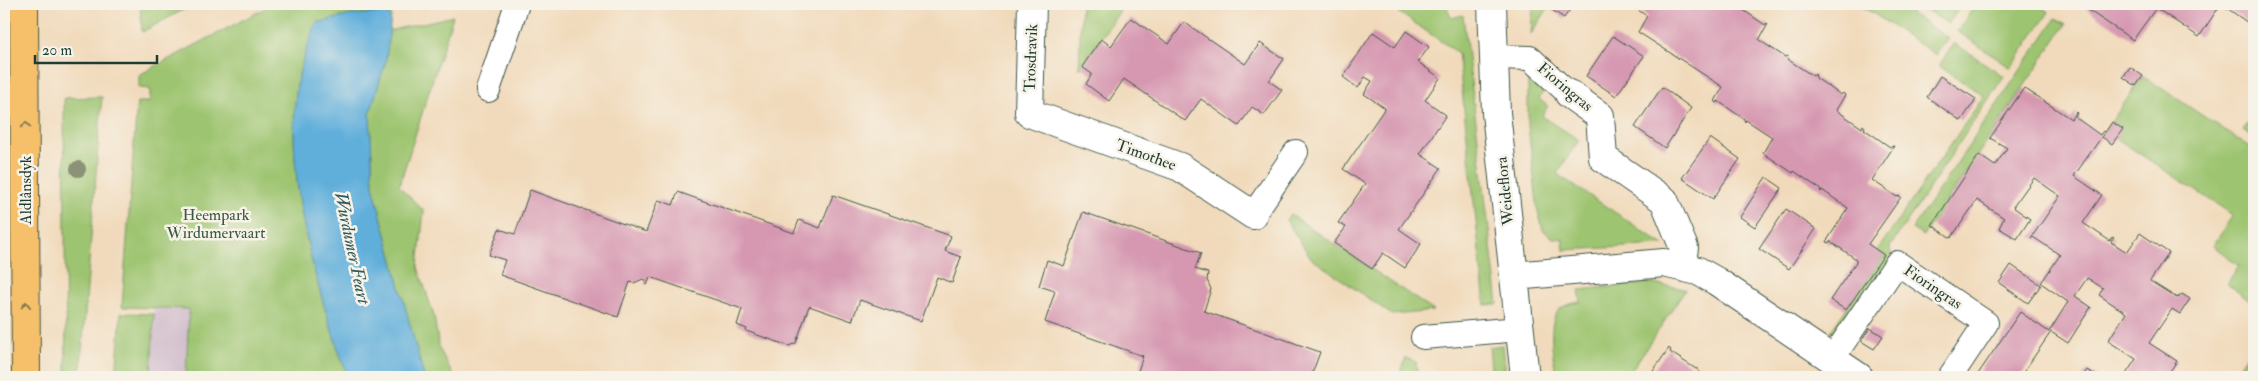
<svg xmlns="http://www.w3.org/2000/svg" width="2258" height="381" font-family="'IM FELL Double Pica',serif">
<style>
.industrial{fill:#d1bdcc}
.green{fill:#9dc46f;stroke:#5e8052}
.water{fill:#61afdb;stroke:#407688}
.building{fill:#d698b1}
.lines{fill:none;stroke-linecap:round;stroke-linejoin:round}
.lane-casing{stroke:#3e5548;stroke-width:26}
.street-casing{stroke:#3e5548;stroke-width:30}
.primary-casing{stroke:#3e5548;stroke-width:30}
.lane{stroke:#fff;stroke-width:24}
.street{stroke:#fff;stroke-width:28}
.primary{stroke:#f6c06b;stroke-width:28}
.tree{fill:#8b9277}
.oneway{stroke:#80784d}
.labels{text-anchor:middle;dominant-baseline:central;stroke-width:5;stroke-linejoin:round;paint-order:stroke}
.street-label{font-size:16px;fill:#1f3d34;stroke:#f7f3e8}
.park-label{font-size:16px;fill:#385840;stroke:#f7f3e8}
.water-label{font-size:18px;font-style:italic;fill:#305a5e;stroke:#f7f3e8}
</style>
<rect width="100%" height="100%" fill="#f7f3e8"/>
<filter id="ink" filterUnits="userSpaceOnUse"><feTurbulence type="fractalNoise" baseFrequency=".02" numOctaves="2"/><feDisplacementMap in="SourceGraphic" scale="10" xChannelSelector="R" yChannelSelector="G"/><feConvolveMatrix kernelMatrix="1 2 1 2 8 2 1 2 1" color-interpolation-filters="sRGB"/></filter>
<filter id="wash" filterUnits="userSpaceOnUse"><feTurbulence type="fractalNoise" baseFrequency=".0096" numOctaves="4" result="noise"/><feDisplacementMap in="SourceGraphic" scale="20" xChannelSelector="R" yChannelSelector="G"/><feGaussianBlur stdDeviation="1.12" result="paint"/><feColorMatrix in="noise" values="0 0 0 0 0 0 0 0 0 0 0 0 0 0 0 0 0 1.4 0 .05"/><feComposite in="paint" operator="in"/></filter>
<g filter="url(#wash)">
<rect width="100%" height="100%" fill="#f1dabb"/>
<path class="industrial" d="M154,308L189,309L186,377H151Z"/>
<path class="green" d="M140,4H194L142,32Z
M273,4L395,5L391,17C374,7 335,19 316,23C308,45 299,68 296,92C286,188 316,288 348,377H186L189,309L122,307L137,102H150V89L139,88V75Z
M1081,4H1125L1079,69Z
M1332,4H1446L1451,18L1463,15L1498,304L1485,305L1458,53L1388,5Z
M1533,4H1551L1531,34Z
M1859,4H1897L1948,38L1936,55Z
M1917,4H1962L1948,24Z
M1976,4H2035L2049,12L2011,68L1957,31Z
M453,16L399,186L424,211L418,267L434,316L439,348L454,377H424L373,186L370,113L386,60L388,31Z
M2056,18L2066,24L1923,236L1912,229Z
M1954,43L2004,76L1890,247L1892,260L1837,342L1828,335L1884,255L1877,251L1984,96L1939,66Z
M2143,76L2254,150V304L2227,284L2239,265L2213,246L2233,215L2105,131Z
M1528,79L1545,89L1539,99L1548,106L1542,116L1579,140L1557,174L1664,245L1564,250L1563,239L1553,238L1543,230L1538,211L1528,126Z
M102,97L80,377H66L64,98Z
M2254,115V138L2243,130Z
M1290,214L1434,311L1392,315L1311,258L1286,220Z
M1648,283L1686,289L1627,377H1556C1554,359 1545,320 1561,308C1567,304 1574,303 1581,302L1579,290Z
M121,313L154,314L151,377H116Z
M2254,344V377H2232Z
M1503,345L1506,377H1492L1489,347Z
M1406,358L1416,362L1418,377H1399Z"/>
<path class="water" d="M384,13L391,17L386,60L370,113L373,186L424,377H348C316,288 286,188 296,92C299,68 308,45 316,23L351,15Z"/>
<g id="blocks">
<path class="building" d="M1552,4H1574L1564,18L1549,8Z
M1629,4H1734L1737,6L1738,4L1741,5L1739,7L1765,25L1766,23L1768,24L1759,40L1785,57L1788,56L1787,59L1813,76L1815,74L1816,78L1841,95L1843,93L1845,95L1836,110L1862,128L1863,125L1865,127L1864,129L1890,147L1894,146L1872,180L1897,197L1898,196L1901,197L1868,244L1884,255L1846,310L1830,300L1856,262V259L1830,241L1829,243L1826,242L1848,208L1822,190L1821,192L1820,189L1794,171L1793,173L1763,153L1772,137L1746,120L1745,122L1744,119L1718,101L1717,103L1715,101L1723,87L1638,32L1647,16Z
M2079,4H2254V27L2221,4L2199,37L2156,8L2133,40Z
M1131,18L1169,44L1184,22L1245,64L1260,43L1284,59L1269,81L1282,90L1264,115L1252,107L1239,126L1201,99L1185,121L1124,79L1109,101L1086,84L1092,74L1082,67L1101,39L1111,46Z
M1406,31L1429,47L1418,62L1440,78L1425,100L1446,115L1420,154L1441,168L1399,229L1421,244L1405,268L1383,253L1372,269L1334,243L1346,227L1338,223L1365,184L1343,169L1385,108L1364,94L1372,81L1365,77L1358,88L1343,77L1373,32L1395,47Z
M1613,36L1644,56L1616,96L1586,76Z
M2130,67L2143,76L2136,86L2123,77Z
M1940,76L1976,99L1961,121L1927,97Z
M1662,87L1691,108L1665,148L1635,127Z
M2024,88L2071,119L2076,112L2077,113L2075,117L2100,135L2103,131L2105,132L2074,176L2102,195L2083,223L2110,241L2112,237L2114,238L2111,242L2127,252L2140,233L2169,253L2150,281L2177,298L2182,294L2190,299L2180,314L2172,309L2149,343L2177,361L2166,377H2124L2136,359L2108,341L2126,313L2099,295L2103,288L2087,278L2075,296L2091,307L2068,343L2051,332L2020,377H1976L2020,312L2049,332L2068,302L2041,283L2060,255L2033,237L2031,238L2060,196L2034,178L2013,207L2030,219L2017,239L1999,228L2004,218L1977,200L1951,238L1932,225L1979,155L1995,166L2007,148L1990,138Z
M2112,122L2123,129L2112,144L2102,137Z
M1710,138L1740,159L1713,199L1682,178Z
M1766,177L1782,188L1755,227L1740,217Z
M530,190L646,232L658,200L673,205L678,192L794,233L799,220L820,228L833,195L951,236L945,251L961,257L952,283L937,277L921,321L860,300L852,321L809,306L796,343L789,346L746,331L747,329L737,325L742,309L650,277L647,285L645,284L646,280L643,279L634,283L630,282L618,317L500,275L505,260L489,255L499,229L515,234Z
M1786,209L1816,229L1789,269L1759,249Z
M1083,212L1201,253L1195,269L1208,273L1207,280L1211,289L1204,311L1320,352L1311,377H1136L1143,356L1045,322L1055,291L1039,286L1047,260L1064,266Z
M2011,265L2041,285L2028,303L1999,283Z
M1870,328L1883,336L1874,349L1861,341Z
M1669,348L1671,350L1670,352L1696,369L1698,368V371L1708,377H1649Z
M2087,370L2099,377H2082Z"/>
</g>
</g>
<g filter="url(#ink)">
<use href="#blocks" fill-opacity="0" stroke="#3e5548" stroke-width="1"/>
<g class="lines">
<defs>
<path id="lane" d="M1495,57L1530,58L1569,94
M488,90L517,4
M1253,215L1296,152
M1423,337L1520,329
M1832,359L1897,263L1986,323L1950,377"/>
<path id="street" d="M1032,4L1029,113L1180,167L1253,215
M1492,4L1496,113L1525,377
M1569,94L1600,116L1603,158L1664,200L1684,248L1681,266
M1514,276L1664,263L1698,271L1716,281L1859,377"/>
<path id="primary" d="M24,4L26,377"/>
</defs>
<use href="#lane" class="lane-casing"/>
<use href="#street" class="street-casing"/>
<use href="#primary" class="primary-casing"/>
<use href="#lane" class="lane"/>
<use href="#street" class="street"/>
<use href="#primary" class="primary"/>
</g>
<circle class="tree" cx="78" cy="169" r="8"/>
<defs><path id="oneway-chevron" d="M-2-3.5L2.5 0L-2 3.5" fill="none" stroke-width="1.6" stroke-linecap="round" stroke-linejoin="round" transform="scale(1.25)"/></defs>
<g class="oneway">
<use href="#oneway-chevron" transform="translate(26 125) rotate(-90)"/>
<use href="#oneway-chevron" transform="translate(26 305) rotate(-90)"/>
</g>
</g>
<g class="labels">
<g class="street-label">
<text transform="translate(1031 58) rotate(-88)">Trosdravik</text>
<text transform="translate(1565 87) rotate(40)">Fioringras</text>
<text transform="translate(1146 155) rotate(20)">Timothee</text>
<text transform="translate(26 190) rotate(-90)">Aldlânsdyk</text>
<text transform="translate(1505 191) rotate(-96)">Weideflora</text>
<text transform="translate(1933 287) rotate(34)">Fioringras</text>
</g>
<g class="park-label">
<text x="216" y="215">Heempark<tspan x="216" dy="18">Wirdumervaart</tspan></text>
</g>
<g class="water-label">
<text transform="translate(352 248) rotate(78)">Wurdumer Feart</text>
</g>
</g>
<rect width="2258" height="381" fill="none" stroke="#f7f3e8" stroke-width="20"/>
<path d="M35 55v8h122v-8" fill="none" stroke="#1f3d34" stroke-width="2.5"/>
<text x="42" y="55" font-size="15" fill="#1f3d34" stroke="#f7f3e8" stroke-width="4" paint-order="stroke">20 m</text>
</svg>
